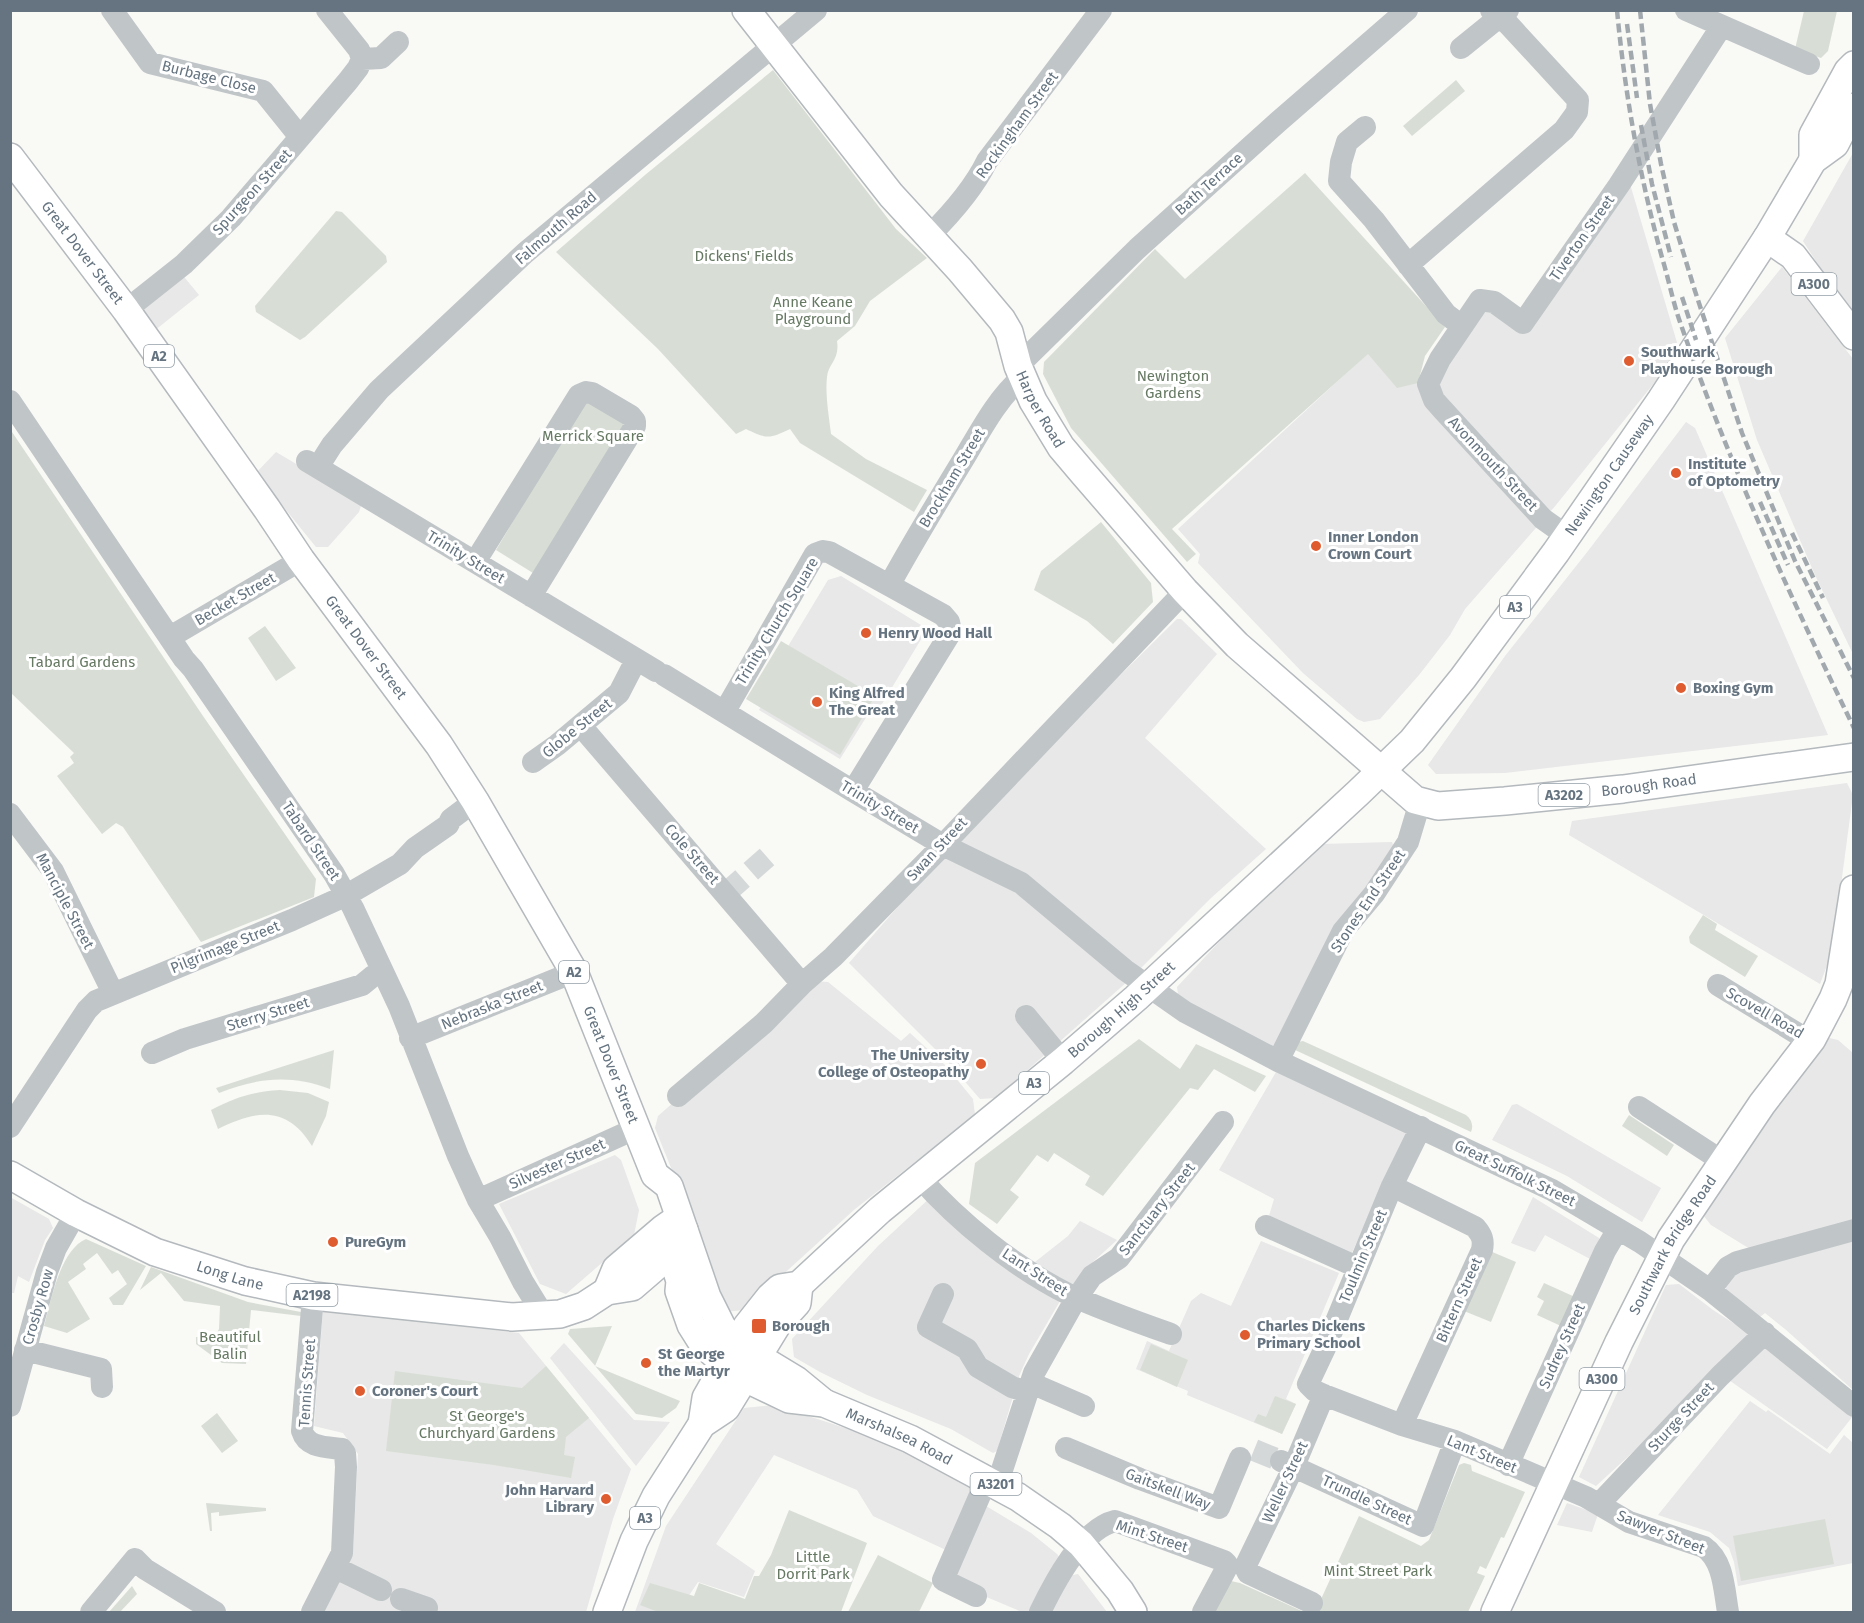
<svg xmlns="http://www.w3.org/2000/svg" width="1864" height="1623" font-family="'Fira Sans',sans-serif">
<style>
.built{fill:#e7e8e7}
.green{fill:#d8ded6}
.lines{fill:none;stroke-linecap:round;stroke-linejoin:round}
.minor-tunnel{stroke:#d4d8d8;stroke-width:22;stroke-dasharray:22 11;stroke-linecap:butt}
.major-casing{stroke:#b4b9bd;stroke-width:30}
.minor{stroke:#c0c5c8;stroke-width:22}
.major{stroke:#fff;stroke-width:27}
.rail{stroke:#a2a9ae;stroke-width:4.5;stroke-dasharray:9 4.5;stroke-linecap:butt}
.poi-dot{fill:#df5c30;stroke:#fff;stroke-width:2}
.labels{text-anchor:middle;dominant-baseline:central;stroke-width:6;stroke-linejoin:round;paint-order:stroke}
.shield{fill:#fff;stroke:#939ea6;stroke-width:1.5}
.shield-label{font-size:14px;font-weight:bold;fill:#657480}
.street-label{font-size:15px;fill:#657480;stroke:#fff}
.park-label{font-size:15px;fill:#667963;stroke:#fff}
.poi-label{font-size:15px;font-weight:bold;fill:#657480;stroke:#fff;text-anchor:start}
</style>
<rect width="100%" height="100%" fill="#f9f9f6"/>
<path class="built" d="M1853,153V319L1803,241Z
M1630,184L1678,346L1675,357L1556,505L1465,609L1450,635L1419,675L1380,719L1364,722L1357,719L1303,673L1198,563L1200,554L1178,529L1368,353L1418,383L1479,310L1492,308L1517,325Z
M1782,267L1853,359V654L1815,575L1757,440L1725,338Z
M180,272L199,295L154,331L138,307Z
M1686,422L1695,428L1828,735L1505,773L1436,774L1428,765L1505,656L1588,551Z
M276,452L362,503L359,512L328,547H316L256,473Z
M841,576L921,625L923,636L882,704L872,708L840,759L759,710L790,659L787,648L828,580Z
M1177,619H1181L1217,654L1145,738L1266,849L1211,898L1128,981L996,1098L980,1099L948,1062L849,963L967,827Z
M1847,783L1853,795L1832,952L1820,984L1569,835L1572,821Z
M1392,842L1396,854L1284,1042L1271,1047L1202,1011L1178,994L1177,987L1249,910L1323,844Z
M812,981L828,982L901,1041L910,1033L945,1065L973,1099L975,1115L855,1209L744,1310L724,1312L680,1190L655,1128L658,1116Z
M1825,1037L1838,1040L1853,1053V1225L1755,1252L1711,1225L1699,1210Z
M1276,1072L1408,1133L1348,1261L1267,1223L1274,1199L1219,1170Z
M1517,1104L1661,1188L1642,1222L1567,1176L1492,1140L1512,1105Z
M615,1155L621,1160L639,1210L634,1235L566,1294L540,1284L499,1204Z
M932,1196L1035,1262L1068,1236L1080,1221L1117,1240L1084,1270L1060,1301L1029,1354L1019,1376L997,1451L993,1453L951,1429L867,1395L820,1372L794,1357L792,1339L878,1246Z
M10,1197L49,1219L53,1228L45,1240L29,1282L18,1276L14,1293H10Z
M1533,1197L1599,1238L1600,1243L1592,1260L1545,1235L1535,1252L1511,1243Z
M1853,1238V1390L1785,1329L1765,1313L1760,1317H1757L1723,1286L1733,1272Z
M1261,1241L1339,1273L1286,1399L1296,1404L1282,1434L1187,1395L1188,1391L1136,1369L1147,1341L1169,1351L1191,1301L1201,1293L1231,1306Z
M1679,1284L1713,1310L1752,1335L1853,1416L1827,1449L1719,1373L1596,1486L1579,1477L1666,1285Z
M323,1310L519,1333L631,1469L613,1519L586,1612H317L353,1551L358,1454L343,1433L314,1426Z
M564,1343L634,1420L670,1422L636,1466L550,1358Z
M1750,1401L1766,1412L1768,1410L1830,1454L1844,1435L1853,1443V1563L1738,1586L1734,1562L1729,1548L1710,1532L1658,1515Z
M774,1405L898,1445L970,1476L986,1506L1031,1533L1057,1554L1073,1575L1078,1574L1107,1612H1022L951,1582L961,1557L873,1516L857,1490L774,1455L716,1544L755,1571L744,1597L698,1582L678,1612H635L666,1526L744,1408Z
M1567,1503L1598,1514L1592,1532L1557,1525Z"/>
<path class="green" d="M1804,11H1837L1828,51L1821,58L1795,49Z
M773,70L896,229L927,258L870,301L855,326L837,341C840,360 828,364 827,377C825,395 829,416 831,434L866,459L927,490L914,512L800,443L790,429C769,439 767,439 746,429L736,434L658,349L556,252L645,175Z
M1456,80L1465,91L1412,136L1403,126Z
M1305,173L1445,327L1425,356L1418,383L1397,388L1368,354L1172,529L1196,554L1187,562L1071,428L1043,374L1044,362L1155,249L1185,279Z
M336,211L342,212L386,256L387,262L305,337L300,340L256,312L255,306Z
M585,400L627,419L533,573L496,550Z
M10,429L203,716L316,879L314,897L201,942L123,827L116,823L102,834L57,776L74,763L70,757L74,753L11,693Z
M1101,522L1151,583L1153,602L1113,644L1087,621L1034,590L1041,571Z
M265,626L296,668L276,681L248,638Z
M781,641L875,696L840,755L746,699Z
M1703,915L1717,924L1715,930L1758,956L1745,977L1690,943L1689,937Z
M1139,1039L1180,1069L1196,1044L1266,1076L1255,1092L1214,1069L1198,1090L1190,1088L1103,1196L1085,1185L1090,1176L1054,1153L1048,1162L1037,1155L1010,1190L1019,1197L997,1224L969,1204L975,1163Z
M1303,1041L1466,1115C1471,1119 1474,1125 1471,1132L1293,1049L1298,1042Z
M334,1050L330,1089C290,1074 257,1078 219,1093L216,1088Z
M280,1090L308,1093L329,1102L326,1116L312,1146C287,1105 256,1110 218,1129L211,1110C237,1097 251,1092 280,1090Z
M1629,1115L1674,1145L1667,1156L1622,1126Z
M86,1239L146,1266L123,1305H113L109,1298L127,1284L118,1270L112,1274L97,1253L83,1264L86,1269L68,1282L90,1319L67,1333L44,1326C51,1301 60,1250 86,1239Z
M1490,1251L1516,1262L1491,1322L1464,1311Z
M151,1267L248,1302L301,1312V1316L251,1310L246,1364L222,1363L196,1344V1337L214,1338L219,1329L220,1306L184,1301L161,1273L140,1290Z
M1544,1283L1575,1297L1561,1326L1537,1315L1544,1301L1537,1297Z
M612,1326L595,1366L680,1401L676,1408L662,1418L636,1414L568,1334L570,1329Z
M1151,1344L1188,1360L1177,1387L1140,1370Z
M546,1366L589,1418L566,1437L564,1455L575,1457L571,1478L494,1465L386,1451L395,1371L522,1388Z
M1275,1396L1296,1404L1282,1434L1254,1422L1258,1414L1266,1417Z
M217,1413L238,1441L222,1453L201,1426Z
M1464,1463L1471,1465L1472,1471L1525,1492L1504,1538L1501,1537L1486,1569L1480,1566L1477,1573L1485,1576L1468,1612H1307L1322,1597L1359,1516L1421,1546L1429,1540L1459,1465Z
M206,1503L266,1508V1511L219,1516V1512L211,1513L212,1531H210Z
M789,1510L867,1543L841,1612H658L640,1605L650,1583L694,1596L699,1583L745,1599L754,1576H759L771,1555Z
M1825,1519L1834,1564L1741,1581L1733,1536Z
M878,1555L933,1583L919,1612H848Z
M1231,1581L1240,1583L1304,1612H1212Z
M132,1586L137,1594L120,1612H109Z"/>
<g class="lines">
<path class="minor-tunnel" d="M726,893L767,857
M1254,1450L1281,1461"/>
<defs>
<g id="major">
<path id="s1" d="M746,10L891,195L960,270L1002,320L1009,332L1018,366L1033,401L1061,447L1083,473L1185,591L1237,645L1415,800L1438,806L1505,801L1623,789L1854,757"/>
<path id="s2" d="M10,157L126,310L267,509L301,560L439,745L475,801L574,972L655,1175L669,1186L707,1297L722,1327L730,1336L758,1357L796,1380L824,1403"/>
<path d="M1813,160V135L1848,71L1854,65"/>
<path d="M1767,238L1793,256L1854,336"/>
<path id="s3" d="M10,1175L76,1213L155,1252L245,1281L313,1296L512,1317L560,1314L584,1306L607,1291L632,1287L661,1262L671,1251L684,1230"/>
<path id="s4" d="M667,1239L680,1281L679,1291L691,1325L703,1344L725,1364L745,1378L789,1399L824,1403L910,1439L1018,1497L1060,1526L1081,1544L1120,1591L1133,1612"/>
<path d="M607,1291L616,1269L664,1228L677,1219"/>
<path id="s5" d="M702,1424L706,1398L747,1326L770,1297L780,1288L799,1285L880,1210L1063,1061L1136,998L1358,793L1412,741L1463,678L1556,552L1661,400L1767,238L1813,160L1835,144L1854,107"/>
<path d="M607,1612L634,1541L656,1496L702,1424L726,1408L777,1325L797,1303L799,1285"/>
<path id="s6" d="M1495,1612L1619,1342L1671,1239L1762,1104L1812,1039L1833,999L1839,984L1854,889"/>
</g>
</defs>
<use href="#major" class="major-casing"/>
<path class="minor" d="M112,10L150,63L263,91L300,137
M327,10L359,50L362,59L381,58L398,42
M1686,10L1809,64
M1461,48L1508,10
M1365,127L1347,142L1341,162L1339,181L1374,220L1446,314L1462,326
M929,236C950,215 974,188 987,161L1101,10
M1408,265L1564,130L1577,112L1578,100L1508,24L1491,10
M126,310L184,264L231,218L348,81L358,68L362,59
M1018,366L1137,249L1278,122L1407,10
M10,401L184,659L193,669L334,874L353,908L399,1006L458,1156L478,1200L500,1237L523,1282L539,1308L547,1316
M307,461L656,671
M318,467L332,445L379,390L525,253L816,10
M1567,536L1543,519L1442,409L1434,400L1428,384L1440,359L1480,300L1494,302L1523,323L1619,185L1721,27
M475,562L579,395L586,392L592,393L631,416L635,421V426L531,596
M890,584C913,542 938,501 963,460C981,430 996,400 1022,377
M170,637L301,560
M664,675L853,791L943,845L1021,883L1125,970L1185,1012L1278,1061L1552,1190L1640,1242L1710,1290L1854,1406
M725,711L815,554L823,551L829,552L943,615L949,622L951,632L853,791
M581,726L802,984
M533,762L557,745L619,693L636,660
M10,814L53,871L113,993
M1718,985L1798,1034L1812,1039
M1026,1016L1063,1061
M410,1038L574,972
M152,1053L185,1039L362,985L373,976L383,972
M1278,1061L1343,931L1374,894L1408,842L1420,802
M678,1096L764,1023L802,984L833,957L943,845L1185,591
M1639,1107L1722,1161
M10,1127L87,1010L96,1001L292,920L345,896L400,864L415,848L448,825L451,819L475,801
M1421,1127L1392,1186L1325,1348L1308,1384L1315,1391L1324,1395L1402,1425L1455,1441L1586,1497L1629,1522L1704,1547C1724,1561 1724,1590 1728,1612
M919,1177C959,1222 1014,1267 1068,1294C1100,1309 1137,1322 1171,1334
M1392,1186L1475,1227C1482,1235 1484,1240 1482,1250L1402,1425
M478,1200L637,1128
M1266,1226L1357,1267
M1710,1290L1728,1267L1737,1262L1854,1230
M943,1294L928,1327L967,1349L978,1367L1012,1387L1027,1392
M25,1350L101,1369L102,1387
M1031,1383L1084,1406
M10,1406L47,1272L56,1248L76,1213
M1066,1448L1140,1479L1219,1508L1240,1458
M1281,1461L1423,1526L1455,1441
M1508,1465L1605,1251L1618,1229
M997,1485L1034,1373L1074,1302L1092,1276L1119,1258L1223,1122
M1599,1504L1720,1376L1765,1333
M336,1568L381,1590
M976,1596L943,1580L987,1479
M401,1599L427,1608
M1312,1603L1248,1573L1245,1567L1294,1466L1324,1395
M91,1612L135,1559L145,1569L215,1612
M312,1612L342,1553L346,1467L345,1453L342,1449C326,1447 307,1448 302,1431L313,1296
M1040,1612C1054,1583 1082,1529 1115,1521L1224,1561L1227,1564L1226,1569L1203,1612"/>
<use href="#major" class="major"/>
<path class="rail" d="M1617,10C1625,95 1640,179 1663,261C1669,281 1673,302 1680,322C1728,461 1790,596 1854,728
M1640,10L1650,104L1661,164L1674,222L1695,291L1742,433L1795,561L1854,678
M1627,24L1637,98
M1641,125L1652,184L1671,257
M1682,297L1696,340
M1760,502L1788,565
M1792,533L1823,598"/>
</g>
<g class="poi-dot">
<circle cx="1629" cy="361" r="6"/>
<circle cx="1676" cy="473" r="6"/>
<circle cx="1316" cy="546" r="6"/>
<circle cx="866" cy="633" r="6"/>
<circle cx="1681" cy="688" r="6"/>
<circle cx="817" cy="702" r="6"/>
<circle cx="981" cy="1064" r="6"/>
<circle cx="333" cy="1242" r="6"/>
<rect x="751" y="1318" width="16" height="16" rx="3"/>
<circle cx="1245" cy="1335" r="6"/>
<circle cx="646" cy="1363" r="6"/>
<circle cx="360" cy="1391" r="6"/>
<circle cx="606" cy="1499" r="6"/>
</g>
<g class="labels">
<g class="shield">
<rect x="1791.5" y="273" width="45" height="22" rx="4.5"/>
<rect x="144" y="345" width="30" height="22" rx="4.5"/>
<rect x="1500" y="596" width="30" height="22" rx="4.5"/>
<rect x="1538.5" y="784" width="51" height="22" rx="4.5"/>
<rect x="559" y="961" width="30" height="22" rx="4.5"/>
<rect x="1019" y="1072" width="30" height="22" rx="4.5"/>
<rect x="286.5" y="1284" width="51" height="22" rx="4.5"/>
<rect x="1579.5" y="1368" width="45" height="22" rx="4.5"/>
<rect x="970.5" y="1473" width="51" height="22" rx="4.5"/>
<rect x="630" y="1507" width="30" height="22" rx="4.5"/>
</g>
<g class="shield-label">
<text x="1814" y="284">A300</text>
<text x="159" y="356">A2</text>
<text x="1515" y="607">A3</text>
<text x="1564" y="795">A3202</text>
<text x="574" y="972">A2</text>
<text x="1034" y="1083">A3</text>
<text x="312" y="1295">A2198</text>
<text x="1602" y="1379">A300</text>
<text x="996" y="1484">A3201</text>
<text x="645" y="1518">A3</text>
</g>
<g class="street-label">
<text transform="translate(209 77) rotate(14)">Burbage Close</text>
<text transform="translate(1017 125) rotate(-54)">Rockingham Street</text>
<text transform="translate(1209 184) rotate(-42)">Bath Terrace</text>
<text transform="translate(252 192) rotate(-48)">Spurgeon Street</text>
<text transform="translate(556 228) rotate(-41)">Falmouth Road</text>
<text transform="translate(1582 238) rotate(-55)">Tiverton Street</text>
<text stroke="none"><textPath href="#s2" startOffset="120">Great Dover Street</textPath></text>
<text stroke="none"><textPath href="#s1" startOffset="500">Harper Road</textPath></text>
<text transform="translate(1493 464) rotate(47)">Avonmouth Street</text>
<text stroke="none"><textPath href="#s5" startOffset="1330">Newington Causeway</textPath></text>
<text transform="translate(952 478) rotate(-59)">Brockham Street</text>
<text transform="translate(466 557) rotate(31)">Trinity Street</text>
<text transform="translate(235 599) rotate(-30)">Becket Street</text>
<text transform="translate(777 621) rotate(-59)">Trinity Church Square</text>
<text stroke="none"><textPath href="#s2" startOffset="606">Great Dover Street</textPath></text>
<text transform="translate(577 728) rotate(-39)">Globe Street</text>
<text stroke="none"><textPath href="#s1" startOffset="1280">Borough Road</textPath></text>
<text transform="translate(880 807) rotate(31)">Trinity Street</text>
<text transform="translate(311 841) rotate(56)">Tabard Street</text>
<text transform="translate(937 849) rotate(-47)">Swan Street</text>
<text transform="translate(692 854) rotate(49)">Cole Street</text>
<text transform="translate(65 901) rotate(62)">Manciple Street</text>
<text transform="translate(1368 901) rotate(-56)">Stones End Street</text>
<text transform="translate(225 947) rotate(-22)">Pilgrimage Street</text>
<text transform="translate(492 1005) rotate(-22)">Nebraska Street</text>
<text stroke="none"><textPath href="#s5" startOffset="603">Borough High Street</textPath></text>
<text transform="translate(1765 1013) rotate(30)">Scovell Road</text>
<text transform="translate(268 1014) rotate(-17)">Sterry Street</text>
<text stroke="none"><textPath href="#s2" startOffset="1092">Great Dover Street</textPath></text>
<text transform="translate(557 1164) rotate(-24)">Silvester Street</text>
<text transform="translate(1515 1173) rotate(26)">Great Suffolk Street</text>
<text transform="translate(1157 1209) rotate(-52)">Sanctuary Street</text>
<text stroke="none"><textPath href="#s6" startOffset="408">Southwark Bridge Road</textPath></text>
<text transform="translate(1363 1256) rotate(-67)">Toulmin Street</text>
<text transform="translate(1035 1272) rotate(33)">Lant Street</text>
<text stroke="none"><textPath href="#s3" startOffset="243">Long Lane</textPath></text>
<text transform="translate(1459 1300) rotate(-66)">Bittern Street</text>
<text transform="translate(38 1307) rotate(-74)">Crosby Row</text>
<text transform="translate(1562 1346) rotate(-66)">Sudrey Street</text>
<text transform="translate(307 1383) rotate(-86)">Tennis Street</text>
<text transform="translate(1681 1417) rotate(-47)">Sturge Street</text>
<text stroke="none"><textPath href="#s4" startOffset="333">Marshalsea Road</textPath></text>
<text transform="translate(1482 1454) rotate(23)">Lant Street</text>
<text transform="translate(1285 1482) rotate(-65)">Weller Street</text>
<text transform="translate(1168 1489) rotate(21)">Gaitskell Way</text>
<text transform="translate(1367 1500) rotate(25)">Trundle Street</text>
<text transform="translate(1661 1532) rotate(22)">Sawyer Street</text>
<text transform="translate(1152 1536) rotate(18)">Mint Street</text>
</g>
<g class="park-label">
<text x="744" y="256">Dickens' Fields</text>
<text x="813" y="302">Anne Keane<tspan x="813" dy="17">Playground</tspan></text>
<text x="1173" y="376">Newington<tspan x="1173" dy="17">Gardens</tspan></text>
<text x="593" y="436">Merrick Square</text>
<text x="82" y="662">Tabard Gardens</text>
<text x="230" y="1337">Beautiful<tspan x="230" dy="17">Balin</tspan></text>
<text x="487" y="1416">St George's<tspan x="487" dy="17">Churchyard Gardens</tspan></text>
<text x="813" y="1557">Little<tspan x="813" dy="17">Dorrit Park</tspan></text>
<text x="1378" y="1571">Mint Street Park</text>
</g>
<g class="poi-label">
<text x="1641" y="352">Southwark<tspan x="1641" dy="17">Playhouse Borough</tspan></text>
<text x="1688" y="464">Institute<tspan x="1688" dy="17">of Optometry</tspan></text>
<text x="1328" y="537">Inner London<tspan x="1328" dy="17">Crown Court</tspan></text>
<text x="878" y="633">Henry Wood Hall</text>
<text x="1693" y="688">Boxing Gym</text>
<text x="829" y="693">King Alfred<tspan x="829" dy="17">The Great</tspan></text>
<text x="969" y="1055" text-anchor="end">The University<tspan x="969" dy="17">College of Osteopathy</tspan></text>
<text x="345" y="1242">PureGym</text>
<text x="772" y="1326">Borough</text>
<text x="1257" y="1326">Charles Dickens<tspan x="1257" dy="17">Primary School</tspan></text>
<text x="658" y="1354">St George<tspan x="658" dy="17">the Martyr</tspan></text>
<text x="372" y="1391">Coroner's Court</text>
<text x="594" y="1490" text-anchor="end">John Harvard<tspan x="594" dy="17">Library</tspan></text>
</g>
</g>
<rect width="1864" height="1623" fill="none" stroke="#657480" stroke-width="24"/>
</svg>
